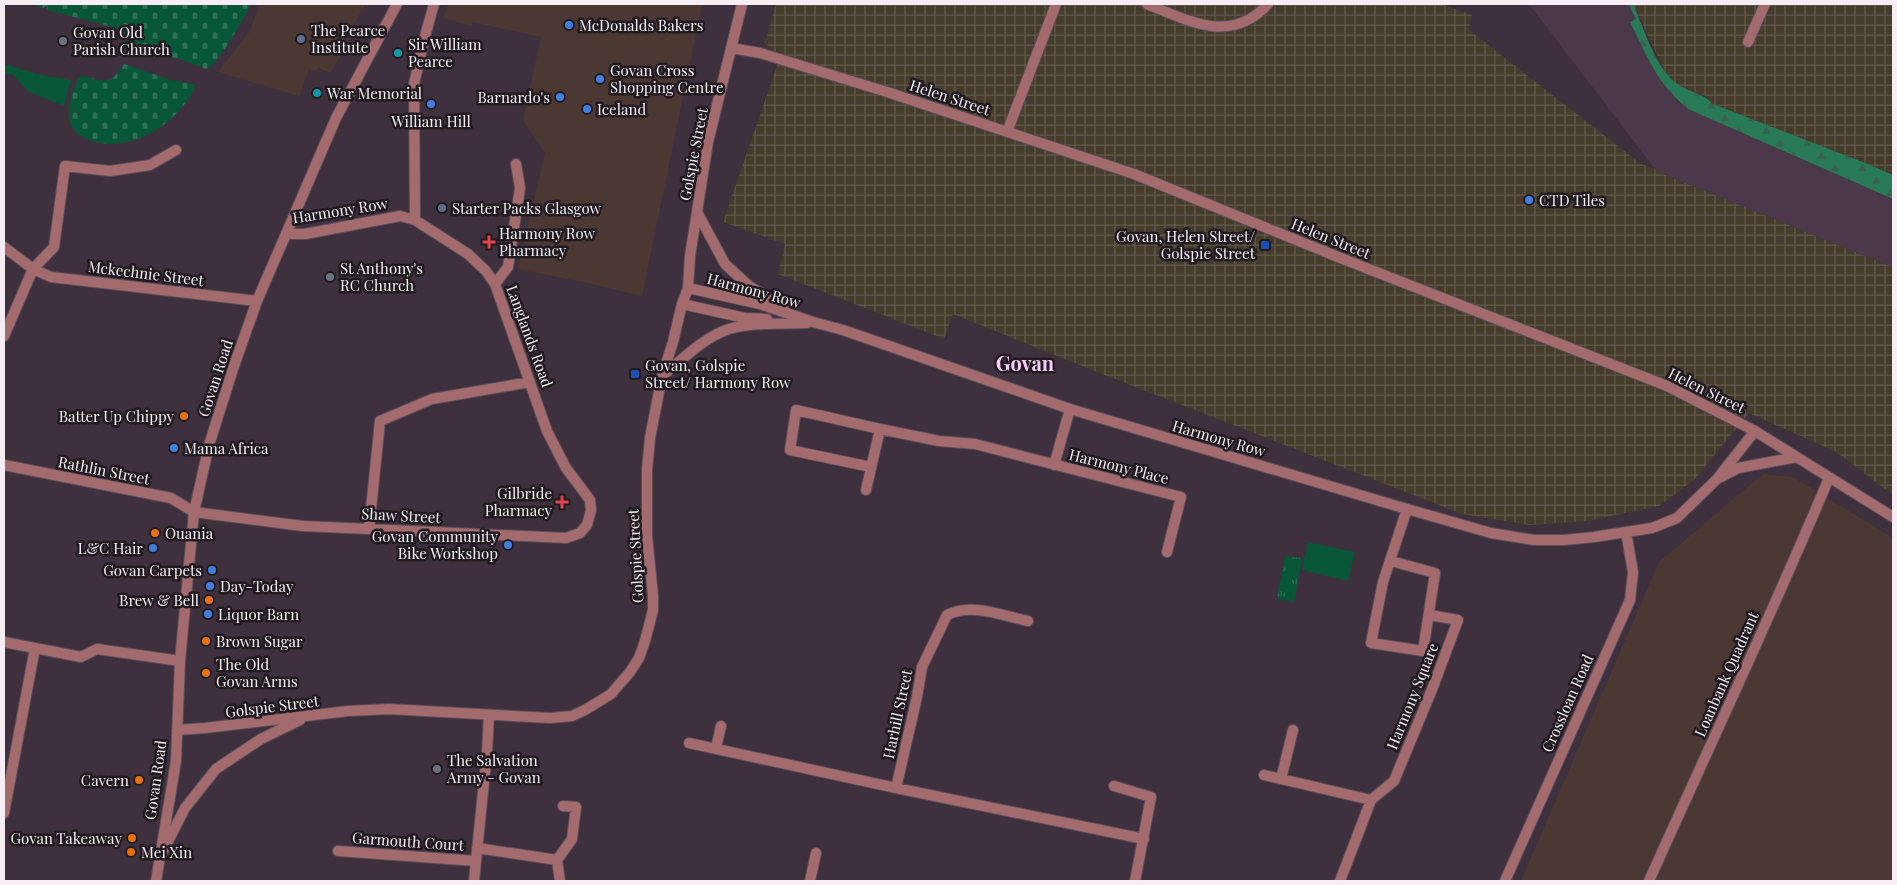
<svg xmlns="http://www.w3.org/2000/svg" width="1897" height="885" font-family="'Playfair Display',serif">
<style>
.commercial{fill:#4c3833}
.industrial{fill:url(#industrial-grid)}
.built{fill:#4b384b}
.green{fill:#075637}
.forest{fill:url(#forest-firs)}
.cemetery{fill:url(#cemetery-stones)}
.park{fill:url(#park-tufts)}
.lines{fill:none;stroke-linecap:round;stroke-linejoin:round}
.pedestrian-casing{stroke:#5b4e5a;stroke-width:12}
.minor-casing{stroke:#5b4e5a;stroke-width:12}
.tertiary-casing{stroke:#5b4e5a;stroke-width:12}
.pedestrian{stroke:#a36b6e;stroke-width:10}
.minor{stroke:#a36b6e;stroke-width:10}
.tertiary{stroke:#a36b6e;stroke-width:10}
.shop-dot{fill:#3f7fe0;stroke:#211b21;stroke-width:2}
.service-dot{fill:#5c6f8a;stroke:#211b21;stroke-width:2}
.worship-dot{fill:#6b7280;stroke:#211b21;stroke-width:2}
.culture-dot{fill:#0f9aa8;stroke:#211b21;stroke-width:2}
.health-dot{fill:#e0444e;stroke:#211b21;stroke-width:2}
.transit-dot{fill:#1a4fb4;stroke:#211b21;stroke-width:2}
.food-dot{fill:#e8710a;stroke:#211b21;stroke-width:2}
.labels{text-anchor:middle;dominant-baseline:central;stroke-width:5;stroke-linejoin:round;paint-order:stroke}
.poi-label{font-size:15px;fill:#f6edf5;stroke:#211b21;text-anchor:start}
.street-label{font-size:15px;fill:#f6edf5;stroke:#211b21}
.district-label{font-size:20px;font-weight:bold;fill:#faccfc;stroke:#211b21}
</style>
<defs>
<pattern id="industrial-grid" width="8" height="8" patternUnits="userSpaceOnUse" patternTransform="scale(1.25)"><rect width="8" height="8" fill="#453c2b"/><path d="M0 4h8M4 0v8" fill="none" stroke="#60584a"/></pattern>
<pattern id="forest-firs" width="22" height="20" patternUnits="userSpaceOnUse" patternTransform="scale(1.25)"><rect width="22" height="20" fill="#287b56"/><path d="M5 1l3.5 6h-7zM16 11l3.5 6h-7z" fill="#396150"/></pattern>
<pattern id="cemetery-stones" width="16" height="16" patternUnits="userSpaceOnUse" patternTransform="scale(1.25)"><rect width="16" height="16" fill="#075637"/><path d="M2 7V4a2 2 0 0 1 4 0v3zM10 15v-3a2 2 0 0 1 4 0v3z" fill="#2c6f55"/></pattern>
<pattern id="park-tufts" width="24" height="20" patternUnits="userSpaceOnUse" patternTransform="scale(1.25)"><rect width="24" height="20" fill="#075637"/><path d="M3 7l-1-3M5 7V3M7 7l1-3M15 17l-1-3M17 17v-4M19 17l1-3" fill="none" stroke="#2c6f55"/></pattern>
</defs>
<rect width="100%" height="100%" fill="#3e303d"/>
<path class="commercial" d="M260,4H366L345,39L349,42L330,73L319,68L317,70L313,71L309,69L299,96L218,72L250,31Z
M448,4H702L642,296L587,283L518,269L545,153L523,120L541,37L473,22L471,26L443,18Z
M1763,474L1793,477L1893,538V881H1521L1659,562Z"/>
<path class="industrial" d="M776,4H1441L1472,15L1469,30L1641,164L1655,169L1663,174L1893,267V495L1836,452L1749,413L1694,480L1659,506L1588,521L1529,525L1462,514L1097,372L953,314L944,339L778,274L785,244L723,222L780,57L765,43Z
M1633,4H1893V175L1868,164L1713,104L1705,96L1679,86L1666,74Z"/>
<path class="built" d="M1529,4H1628L1636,19L1630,22L1677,101L1688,109L1893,199V267L1663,174L1655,169Z"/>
<path class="green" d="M4,64L41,75L71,80L64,106L29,92L13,75L4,73Z
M1308,542L1355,552L1348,581L1302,570Z"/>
<path class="forest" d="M1628,4H1633C1644,28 1656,71 1679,85C1691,93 1701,92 1713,104L1868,164L1893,175V199L1688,109C1658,85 1647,56 1630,22L1636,19Z"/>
<path class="cemetery" d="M33,4H251C244,18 220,63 206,69L177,58L132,49L125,45L124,30L47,10V7L45,6L44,8L33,5Z
M124,64L171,80L194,84L196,85C180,123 130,155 89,140C80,137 71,130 69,119C67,106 73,91 78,79L81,76H84C107,82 110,85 124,64Z"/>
<path class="park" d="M1285,556L1302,558L1294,602L1277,599Z"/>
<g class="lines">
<defs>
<path id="pedestrian" d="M487,752L489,715
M1371,800L1394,781L1433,687L1458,620L1429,615"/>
<path id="minor" d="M1147,4C1189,21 1231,45 1268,4
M1748,42L1765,4
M1007,132L1056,4
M415,220L414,84L424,40L434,4
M4,247L33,269L51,277L257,301
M495,284L508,267L520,188L516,164
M4,336L33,269L54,247L65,166L110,171L150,165L176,150
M880,429L939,441L975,444L1181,497L1167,552
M4,465L171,498L194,512L303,526L566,538L580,533L587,525L591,510L590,500L566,468L547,431L495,284L486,271L468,254L415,220L400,216L305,234H286
M1054,465L1070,409
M866,490L880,429L796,410L790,450L871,467
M369,529L380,421L432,399L530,382
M1391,561L1435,573L1423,651L1371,643L1383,582L1407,509
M1028,621C1003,616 971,602 947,615L922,667L917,697L896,788L1144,839
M4,642L81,657L97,649L180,661
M689,743L896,788
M716,748L721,726
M1264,775L1371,800L1340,881
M1281,779L1293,730
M1114,786L1151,797L1135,881
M4,813L35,648
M477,848L557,860
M338,851L476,861
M474,881L487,752
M560,881L557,860L572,839L576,807L563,806
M810,881L816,853
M1649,881C1709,747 1772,614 1829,478"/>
<path id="tertiary" d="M731,48L760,53L887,92L1134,174L1338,257L1667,386L1755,431L1893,517
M697,212L725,264L749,286L787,309
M688,288L760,304L813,322L843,330L1070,409L1407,509L1491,533L1534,540H1564L1594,537L1652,528L1677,518L1717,479L1755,431
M682,304L745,318L767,319
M662,376C682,360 704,337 729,329C753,322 782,324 807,323
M1721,477L1738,468L1797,457
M177,730L205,728L348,711L389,709L550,718L572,716L585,710L611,694L630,672L639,658L645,641L653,610V595L647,536V470L650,438L662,376L673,342L682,304L688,288L690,256L708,142L742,4
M163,851L185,808L216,769L261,739L300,720
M156,881L176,761L180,661L194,512L209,445L234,366L257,301L286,234L336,118L397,4
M1505,881L1630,600L1633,572L1626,532"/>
</defs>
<use href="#pedestrian" class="pedestrian-casing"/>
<use href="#minor" class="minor-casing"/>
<use href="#tertiary" class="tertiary-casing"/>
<use href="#pedestrian" class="pedestrian"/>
<use href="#minor" class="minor"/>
<use href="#tertiary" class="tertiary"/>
</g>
<g class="shop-dot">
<circle cx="569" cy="25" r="5"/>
<circle cx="600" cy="79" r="5"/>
<circle cx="560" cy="97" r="5"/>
<circle cx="431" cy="104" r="5"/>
<circle cx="587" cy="109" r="5"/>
<circle cx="1529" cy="200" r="5"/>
<circle cx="174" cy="448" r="5"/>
<circle cx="508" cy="545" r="5"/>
<circle cx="153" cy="548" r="5"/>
<circle cx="212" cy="570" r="5"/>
<circle cx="210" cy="586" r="5"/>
<circle cx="208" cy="614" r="5"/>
</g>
<g class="service-dot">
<circle cx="301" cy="39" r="5"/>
<circle cx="442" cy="208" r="5"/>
</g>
<g class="worship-dot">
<circle cx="63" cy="41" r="5"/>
<circle cx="330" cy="277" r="5"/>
<circle cx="437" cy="769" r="5"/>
</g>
<g class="culture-dot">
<circle cx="398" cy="53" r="5"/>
<circle cx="317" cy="93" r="5"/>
</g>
<g class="health-dot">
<path d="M486.5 234.5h5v5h5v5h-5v5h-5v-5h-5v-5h5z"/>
<path d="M559.5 494.5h5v5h5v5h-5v5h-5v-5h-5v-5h5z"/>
</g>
<g class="transit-dot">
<rect x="1260" y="240" width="10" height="10" rx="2.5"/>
<rect x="630" y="369" width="10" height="10" rx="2.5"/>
</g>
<g class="food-dot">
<circle cx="184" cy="416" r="5"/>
<circle cx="155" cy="533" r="5"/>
<circle cx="209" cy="600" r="5"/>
<circle cx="206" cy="641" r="5"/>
<circle cx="206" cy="673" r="5"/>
<circle cx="139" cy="780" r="5"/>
<circle cx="132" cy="838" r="5"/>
<circle cx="131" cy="852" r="5"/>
</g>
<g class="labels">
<g class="poi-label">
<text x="579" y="25">McDonalds Bakers</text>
<text x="311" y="30">The Pearce<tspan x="311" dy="17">Institute</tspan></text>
<text x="73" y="32">Govan Old<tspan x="73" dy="17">Parish Church</tspan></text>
<text x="408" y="44">Sir William<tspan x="408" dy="17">Pearce</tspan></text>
<text x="610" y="70">Govan Cross<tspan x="610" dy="17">Shopping Centre</tspan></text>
<text x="327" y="93">War Memorial</text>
<text x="550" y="97" text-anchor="end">Barnardo's</text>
<text x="597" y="109">Iceland</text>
<text x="431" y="121" text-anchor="middle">William Hill</text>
<text x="1539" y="200">CTD Tiles</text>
<text x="452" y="208">Starter Packs Glasgow</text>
<text x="499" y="233">Harmony Row<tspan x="499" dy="17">Pharmacy</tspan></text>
<text x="1255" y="236" text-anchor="end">Govan, Helen Street/<tspan x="1255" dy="17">Golspie Street</tspan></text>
<text x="340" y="268">St Anthony's<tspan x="340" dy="17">RC Church</tspan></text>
<text x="645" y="365">Govan, Golspie<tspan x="645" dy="17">Street/ Harmony Row</tspan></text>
<text x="174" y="416" text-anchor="end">Batter Up Chippy</text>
<text x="184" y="448">Mama Africa</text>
<text x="552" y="493" text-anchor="end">Gilbride<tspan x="552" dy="17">Pharmacy</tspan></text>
<text x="165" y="533">Ouania</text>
<text x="498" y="536" text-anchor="end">Govan Community<tspan x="498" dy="17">Bike Workshop</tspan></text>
<text x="143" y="548" text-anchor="end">L&amp;C Hair</text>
<text x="202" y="570" text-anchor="end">Govan Carpets</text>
<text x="220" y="586">Day-Today</text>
<text x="199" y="600" text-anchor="end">Brew &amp; Bell</text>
<text x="218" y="614">Liquor Barn</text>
<text x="216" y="641">Brown Sugar</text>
<text x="216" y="664">The Old<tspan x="216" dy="17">Govan Arms</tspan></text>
<text x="447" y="760">The Salvation<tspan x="447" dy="17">Army - Govan</tspan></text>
<text x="129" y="780" text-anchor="end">Cavern</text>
<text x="122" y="838" text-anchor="end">Govan Takeaway</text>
<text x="141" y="852">Mei Xin</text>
</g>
<g class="street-label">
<text transform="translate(950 97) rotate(18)">Helen Street</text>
<text transform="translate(693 154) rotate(-79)">Golspie Street</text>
<text transform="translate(340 210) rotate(-9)">Harmony Row</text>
<text transform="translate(1331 238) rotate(22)">Helen Street</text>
<text transform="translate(146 273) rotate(7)">Mckechnie Street</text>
<text transform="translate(754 290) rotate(15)">Harmony Row</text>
<text transform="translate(530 336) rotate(70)">Langlands Road</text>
<text transform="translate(215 378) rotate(-72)">Govan Road</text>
<text transform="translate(1707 390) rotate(26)">Helen Street</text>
<text transform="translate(1219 438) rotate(16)">Harmony Row</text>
<text transform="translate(1119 466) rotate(14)">Harmony Place</text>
<text transform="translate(104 470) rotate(11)">Rathlin Street</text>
<text transform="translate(401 515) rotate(3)">Shaw Street</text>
<text transform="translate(635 556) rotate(-93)">Golspie Street</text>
<text transform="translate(1726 674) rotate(-66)">Loanbank Quadrant</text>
<text transform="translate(1412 696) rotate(-68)">Harmony Square</text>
<text transform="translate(1567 703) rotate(-66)">Crossloan Road</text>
<text transform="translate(272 706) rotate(-7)">Golspie Street</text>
<text transform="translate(897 714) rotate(-78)">Harhill Street</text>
<text transform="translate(155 780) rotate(-82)">Govan Road</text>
<text transform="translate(408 841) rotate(4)">Garmouth Court</text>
</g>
<g class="district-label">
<text x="1025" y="362">Govan</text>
</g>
</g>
<rect width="1897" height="885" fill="none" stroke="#f6edf5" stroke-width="10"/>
</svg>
